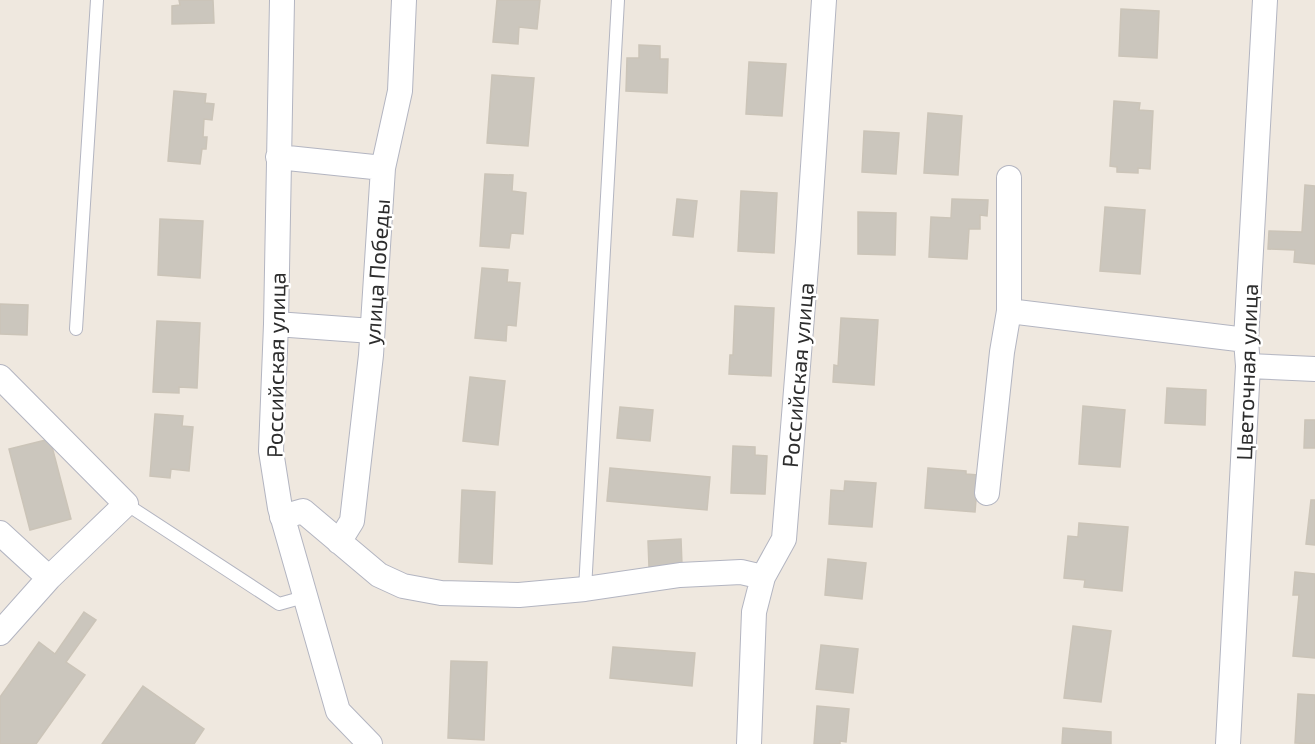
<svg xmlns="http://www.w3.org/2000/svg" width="1315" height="744" font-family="'Exo 2',sans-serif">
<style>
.building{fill:#cbc6bd;stroke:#cbc4b8;stroke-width:1.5}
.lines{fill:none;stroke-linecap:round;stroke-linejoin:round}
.lane-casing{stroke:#b3b5c1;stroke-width:14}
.street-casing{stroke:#b3b5c1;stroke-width:26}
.lane{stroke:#fff;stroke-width:12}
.street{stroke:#fff;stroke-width:24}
.labels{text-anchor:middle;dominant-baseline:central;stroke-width:5;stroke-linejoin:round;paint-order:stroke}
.street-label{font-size:22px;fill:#2d2d2d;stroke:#fff}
</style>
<rect width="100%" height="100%" fill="#efe8df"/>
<path class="building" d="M179,0H213L214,23L172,24V6L180,5Z
M497,0H540L537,29L519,27L518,44L493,42Z
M1121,9L1159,11L1157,58L1119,56Z
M639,45L660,46V59H668L667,93L626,91L627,58H639Z
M749,62L786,64L782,116L746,114Z
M492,75L534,78L528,146L487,143Z
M174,91L206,94L205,103L214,104L212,120L204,119L203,137H207L206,149H202L200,164L168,161Z
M1114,101L1140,103L1139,110L1153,111L1150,169L1138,168V173L1117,172V167L1110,166Z
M928,113L962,116L958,175L924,173Z
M864,131L899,133L896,174L862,172Z
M485,174L513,175L512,191L526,193L523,234L511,233L509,248L480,246Z
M1305,185L1315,186V264L1294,262L1295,250L1268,249L1269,231L1302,232Z
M741,191L777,193L774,253L738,251Z
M677,199L697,201L693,237L673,235Z
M952,199L988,200L987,216L980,215V229H969L967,259L929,257L931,217L951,218Z
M1105,207L1145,210L1140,274L1100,271Z
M858,212L896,213L895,255L858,254Z
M160,219L203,221L200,278L158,275Z
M482,268L508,270L507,282L520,283L516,326L507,325L506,341L475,338Z
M0,304L28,305L27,335L0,334Z
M735,306L774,308L771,376L729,374L730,355H733Z
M841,318L878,320L874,385L833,382L834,365L838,366Z
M157,321L200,323L197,388L179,387V393L153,392Z
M470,377L505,381L498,445L463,441Z
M1167,388L1206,390L1205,425L1165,423Z
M1083,406L1125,410L1120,467L1079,464Z
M620,407L653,410L650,441L617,438Z
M155,414L183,416L182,426L193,427L189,471L171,469L170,478L150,476Z
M1305,420H1315V448H1304Z
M50,439L71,519L30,530L9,449Z
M733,446L755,447V455L767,456L765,494L731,493Z
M610,468L710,477L707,510L607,501Z
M928,468L966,471V474L978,475L975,512L925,508Z
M845,481L876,483L872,527L829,524L831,490L844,491Z
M462,490L495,492L492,564L459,562Z
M1311,500H1315V545L1306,544Z
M1079,523L1128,527L1122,591L1084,587L1085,580L1064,578L1068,536L1078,537Z
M681,539L682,565L649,567L648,541Z
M828,559L866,563L862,599L825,595Z
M1295,572L1315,574V658L1293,656L1299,595H1293Z
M84,612L96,620L66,662L85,675L36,744H0V697L39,642L55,654Z
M1073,626L1111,631L1101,702L1064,698Z
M821,645L858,649L853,693L816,689Z
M613,647L695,653L692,686L610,678Z
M451,661L487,662L484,740L448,738Z
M143,686L204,729L194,744H102Z
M1298,694L1315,695V744L1295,743Z
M817,706L849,709L846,742L840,741V744H814Z
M1063,728L1111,732V744H1062Z"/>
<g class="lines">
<defs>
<path id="lane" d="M76,329L97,0
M126,504L279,604L304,597
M585,589L618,0"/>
<path id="street" d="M282,0L276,324L271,451L280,508L338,711L370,744
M278,157L383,168
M1009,178V311
M276,324L372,331
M1248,366L1315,369
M0,377L126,504L49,578L0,633
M987,493L1002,352L1009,311L1246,340
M282,517L303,511L379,575L403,586L441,593L519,595L585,589L680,575L741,572L763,577
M0,533L49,578
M339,542L352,521L371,355L383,168L400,91L404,0
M749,744L754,612L763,577L784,539L808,242L824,0
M1228,744L1248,366L1246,340L1265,0"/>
</defs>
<use href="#lane" class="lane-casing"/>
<use href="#street" class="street-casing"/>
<use href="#lane" class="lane"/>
<use href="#street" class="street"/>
</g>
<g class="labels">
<g class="street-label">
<text transform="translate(376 272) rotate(-86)">улица Победы</text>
<text transform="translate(275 365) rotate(-89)">Российская улица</text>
<text transform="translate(1246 372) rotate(-88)">Цветочная улица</text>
<text transform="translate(797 375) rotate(-85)">Российская улица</text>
</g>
</g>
</svg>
